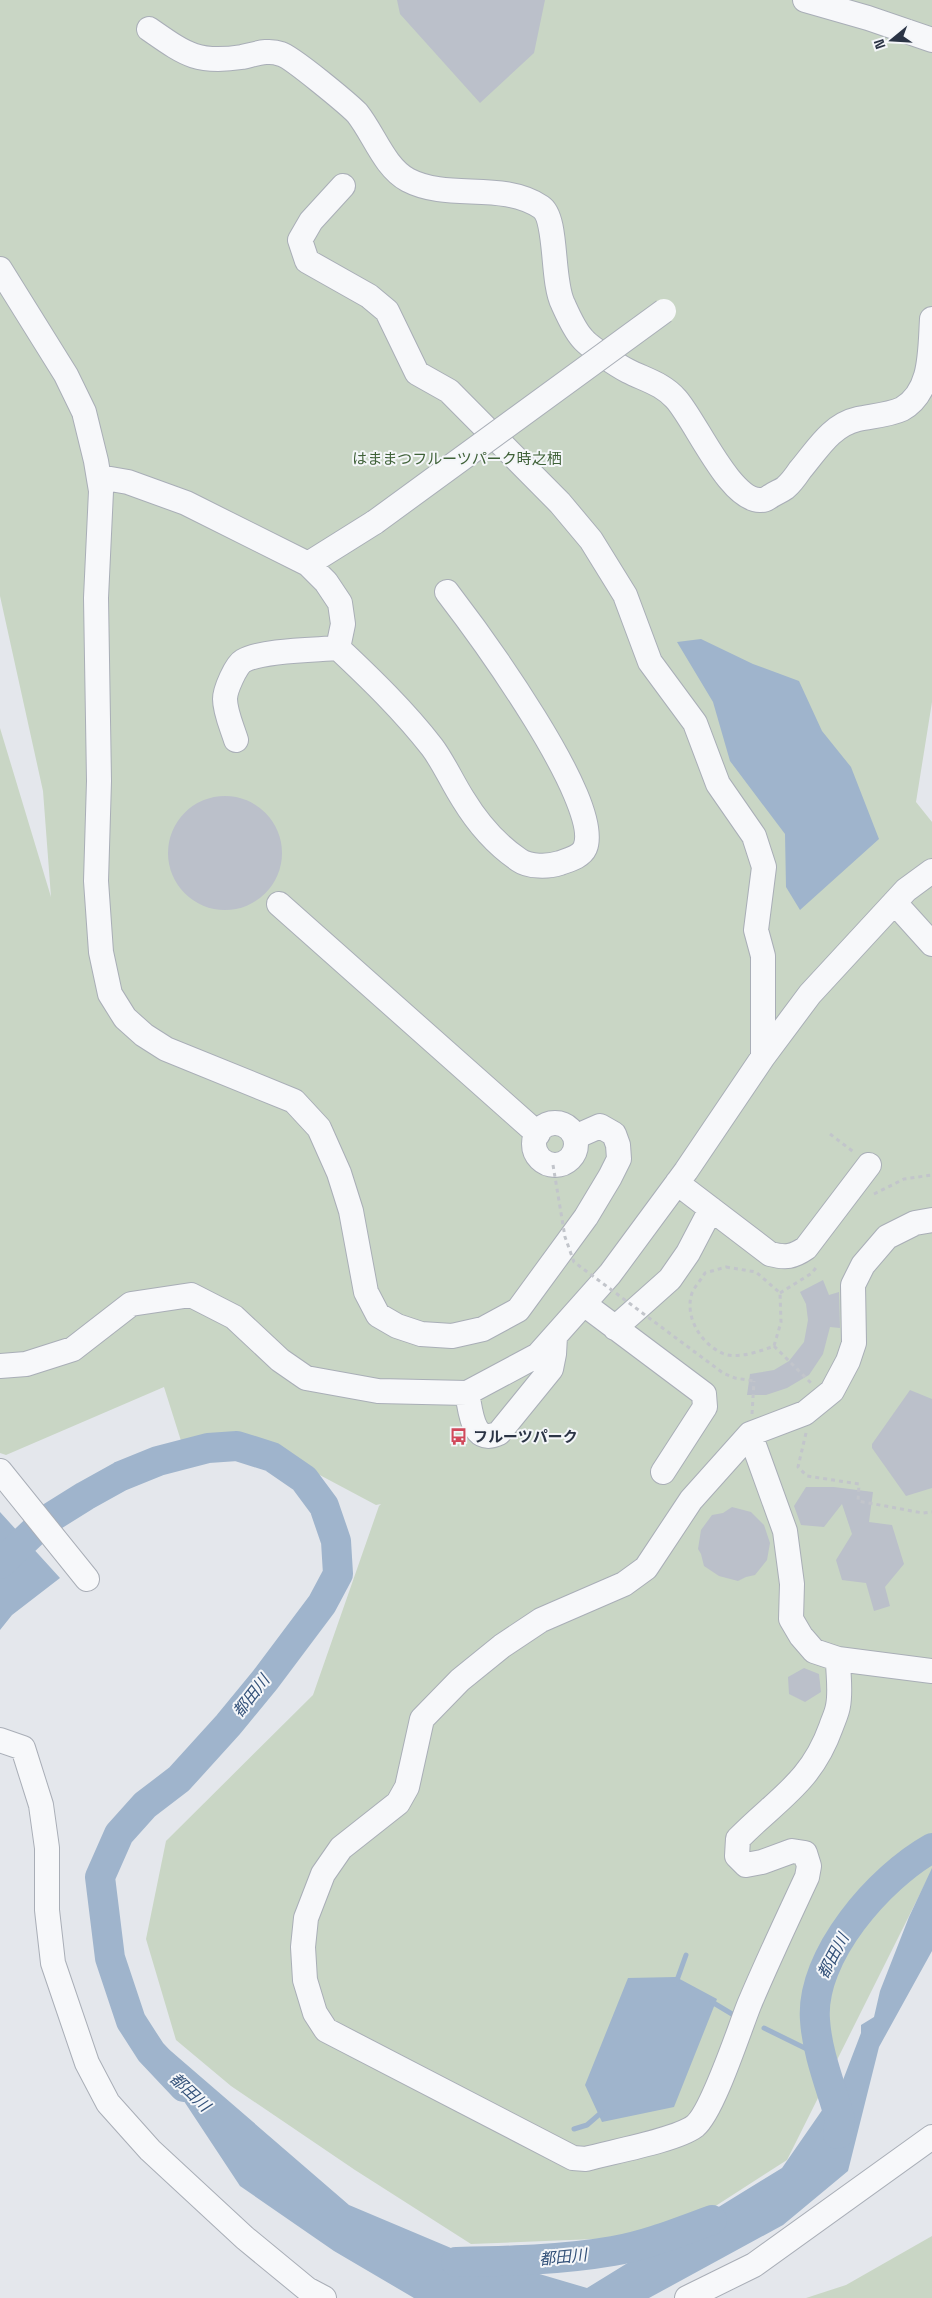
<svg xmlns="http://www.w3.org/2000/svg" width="932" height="2298" font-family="'Space Grotesk','Noto Sans JP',sans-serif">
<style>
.green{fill:#c9d6c5}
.water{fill:#9fb4cc}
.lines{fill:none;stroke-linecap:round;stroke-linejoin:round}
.stream{stroke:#9fb4cc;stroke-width:5}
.river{stroke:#9fb4cc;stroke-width:30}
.building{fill:#bbc0ca}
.minor-casing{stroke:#a9aeb7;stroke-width:26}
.path{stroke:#c2c5cb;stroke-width:3;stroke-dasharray:4 4;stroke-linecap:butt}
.minor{stroke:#f7f8fa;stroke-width:24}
.minor-bridge-casing{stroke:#a9aeb7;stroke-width:26;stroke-linecap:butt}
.path-bridge{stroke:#c2c5cb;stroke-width:3;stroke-dasharray:4 4;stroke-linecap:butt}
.minor-bridge{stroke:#f7f8fa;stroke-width:24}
.labels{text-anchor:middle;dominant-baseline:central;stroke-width:4;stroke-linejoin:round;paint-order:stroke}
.park-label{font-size:15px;fill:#3f6138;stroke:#f4f6f9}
.poi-label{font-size:15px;font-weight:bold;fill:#2b3445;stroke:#f4f6f9;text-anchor:start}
.water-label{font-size:16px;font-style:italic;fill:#34527a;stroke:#f4f6f9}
</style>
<rect width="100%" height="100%" fill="#e4e7ec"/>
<path class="green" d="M0,0H932V702L916,802L932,822V1870L787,2160L669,2236L471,2244L355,2170L231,2086L176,2040L146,1939L166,1841L313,1695L379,1506L381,1504L376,1505L237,1431L182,1444L164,1387L6,1455L0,1453V728L51,897L43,791L0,596Z
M932,2236V2298H806L846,2285Z"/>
<path class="water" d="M701,639L753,664L799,681L822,731L851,767L879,839L800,910L786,887L785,834L730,761L713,702L677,642Z
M0,1512L60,1578L12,1615L0,1630Z
M932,1868V1951L879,2047L848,2171L783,2225L649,2298H414L334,2251L240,2186L131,2021L172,2052L349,2205L451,2248L587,2288L782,2168L843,2080L861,2033V2025L874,2017L880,1991L909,1917Z
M676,1977L717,1999L674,2107L602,2122L585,2085L628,1978Z"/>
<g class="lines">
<path class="stream" d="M676,1983L686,1955
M712,2002L737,2017
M764,2028L823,2057
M574,2129L587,2125L602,2112"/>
<path class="river" d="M0,1564L45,1521L85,1496L121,1476L158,1461L208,1448L237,1446L272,1457L304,1479L324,1506L336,1541L338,1574L322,1604L265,1680L228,1725L179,1779L145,1805L119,1834L100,1877L110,1958L131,2021L151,2052L184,2087
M838,2134L840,2119C831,2087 817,2053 815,2020C810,1956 880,1877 932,1848
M456,2262C508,2261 561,2260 613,2251C647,2245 679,2232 712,2220"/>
</g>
<path class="building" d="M397,0H545L534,53L480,103L400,14Z
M168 853a57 57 0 1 1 114 0a57 57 0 1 1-114 0Z
M823,1280L829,1295L839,1292L840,1328L830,1327L823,1354L809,1375L787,1388L766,1395H747L750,1374L774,1370L789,1361L804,1342L808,1320L806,1304L800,1292Z
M910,1390L932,1399V1488L906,1496L872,1448V1444Z
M806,1487H834L873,1492L869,1522L892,1525L904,1564L885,1587L890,1606L874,1611L866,1583L842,1580L836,1560L852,1534L842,1504L824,1527L801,1525L794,1506Z
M732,1507L751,1512L764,1525L770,1543L767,1560L755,1575L746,1577L738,1581L719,1576L704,1566L701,1554L698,1549L701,1530L712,1515L723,1513Z
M804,1668L819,1674L821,1692L805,1702L789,1694L788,1677Z"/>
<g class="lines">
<defs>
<path id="minor" d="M805,0L868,18L932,40
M149,29C185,54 197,64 242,57C256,54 268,49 281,54C292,57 348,104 357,113C374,134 384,167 408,180C448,201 502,181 541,207C558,218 551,280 563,304C568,315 574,329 582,338C588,346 618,366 628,371C646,380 663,384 676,399C696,421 730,502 761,500C767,500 765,499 771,496C775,493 781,491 785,488C791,483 796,476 800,470C817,450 831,425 858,419C872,416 889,415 902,409C932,392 930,352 932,319
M343,186L311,221L300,240L307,261L369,296L387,311L417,373L449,391L560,503L591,540L625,595L650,662L695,723L718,784L754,836L764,867L756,930L763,956V1057
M0,269L66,375L84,412L96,461L101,491L96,598L99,781L96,881L101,952L110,994L125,1018L144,1035L166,1049L294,1101L319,1128L339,1173L351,1211L366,1292L378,1315L397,1326L421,1334L452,1336L483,1329L518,1310L586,1217L610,1177L619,1159L618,1145L614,1134L600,1126L575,1137
M99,477L128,482L186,503L308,564L326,582L340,603L343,624L338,648
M308,564L375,522
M236,740C232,727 225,712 225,699C225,690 236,665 243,661C261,650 316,650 338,648C371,679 404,711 432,747C444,763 452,782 463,799C477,822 497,845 519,860C529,867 548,867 560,863C568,860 581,857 585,848C604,803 477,631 447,592
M895,903L932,944
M279,904L538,1134
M534 1144a21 21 0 1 1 42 0a21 21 0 1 1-42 0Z
M677,1183L770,1254C786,1258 793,1257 806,1248L869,1165
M584,1304L704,1394L705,1407L663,1472
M615,1328L670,1279L688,1253L711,1209
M0,1366L26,1364L73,1349L131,1304L191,1295L234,1317L280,1360L306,1378L378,1391L467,1393L538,1355L610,1274L686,1171L763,1057L810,994L906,890L932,871
M467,1393C471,1412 472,1446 499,1433L551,1369L554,1354L555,1336
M750,1434L785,1531L792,1584L791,1619L801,1636L814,1651L838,1659L932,1671
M0,1471L87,1579
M838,1659C838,1674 841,1691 838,1706C837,1713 833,1721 831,1727C811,1783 777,1799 738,1839L737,1856L746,1865L762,1862L792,1851L805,1853L809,1866L807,1877C787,1920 767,1962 749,2005C739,2030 713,2111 695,2126C677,2140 611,2152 586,2159L573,2158L326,2030L315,2013L305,1980L303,1947L306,1918L323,1874L341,1848L398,1803L407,1787L422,1719L460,1680L502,1646L541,1620L624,1584L646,1568L691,1500L750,1434L805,1413L832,1391L848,1361L854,1343L853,1285L863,1265L887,1237L915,1223L932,1220
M0,1740L23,1748L41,1805L47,1848V1910L53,1963L87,2063L108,2103L150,2150L245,2238L307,2289L324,2298
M687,2298L754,2265L932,2137"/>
</defs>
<use href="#minor" class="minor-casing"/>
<path class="path" d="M830,1134L855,1153
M874,1194L904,1179L932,1175
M726,1267L756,1272L780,1293L781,1322L774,1346C761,1351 736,1360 722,1353C701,1344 684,1316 692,1293C695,1286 701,1280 705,1273Z
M780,1293L812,1273L818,1265
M774,1346L811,1383
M752,1414L754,1381
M806,1433L798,1467L807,1476L859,1484L858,1501L923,1513L932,1512"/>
<use href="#minor" class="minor"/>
<defs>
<path id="minor-bridge" d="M375,522L664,311"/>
</defs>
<use href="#minor-bridge" class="minor-bridge-casing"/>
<path class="path-bridge" d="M553,1165L565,1237L574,1262L723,1373L735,1378L754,1381"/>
<use href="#minor-bridge" class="minor-bridge"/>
</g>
<defs>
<symbol id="bus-bare" viewBox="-9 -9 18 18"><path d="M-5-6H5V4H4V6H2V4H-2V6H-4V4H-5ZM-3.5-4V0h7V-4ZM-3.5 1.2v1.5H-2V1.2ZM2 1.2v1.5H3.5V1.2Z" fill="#d1495b" stroke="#f4f6f9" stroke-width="2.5" paint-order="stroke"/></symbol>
</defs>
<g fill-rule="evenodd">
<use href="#bus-bare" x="446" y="1424" width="25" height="25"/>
</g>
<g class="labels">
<g class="park-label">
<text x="457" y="458">はままつフルーツパーク時之栖</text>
</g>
<g class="poi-label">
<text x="473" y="1436">フルーツパーク</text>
</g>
<g class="water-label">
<text transform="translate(251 1696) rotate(-52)">都田川</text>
<text transform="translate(833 1956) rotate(-62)">都田川</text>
<text transform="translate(190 2092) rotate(43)">都田川</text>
<text transform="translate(563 2257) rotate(-6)">都田川</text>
</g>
</g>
<g transform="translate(892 40) rotate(252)" stroke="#f4f6f9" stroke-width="4" paint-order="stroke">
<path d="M0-4L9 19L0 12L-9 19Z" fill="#2b3445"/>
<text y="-8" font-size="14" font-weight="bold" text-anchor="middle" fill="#2b3445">N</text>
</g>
</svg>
